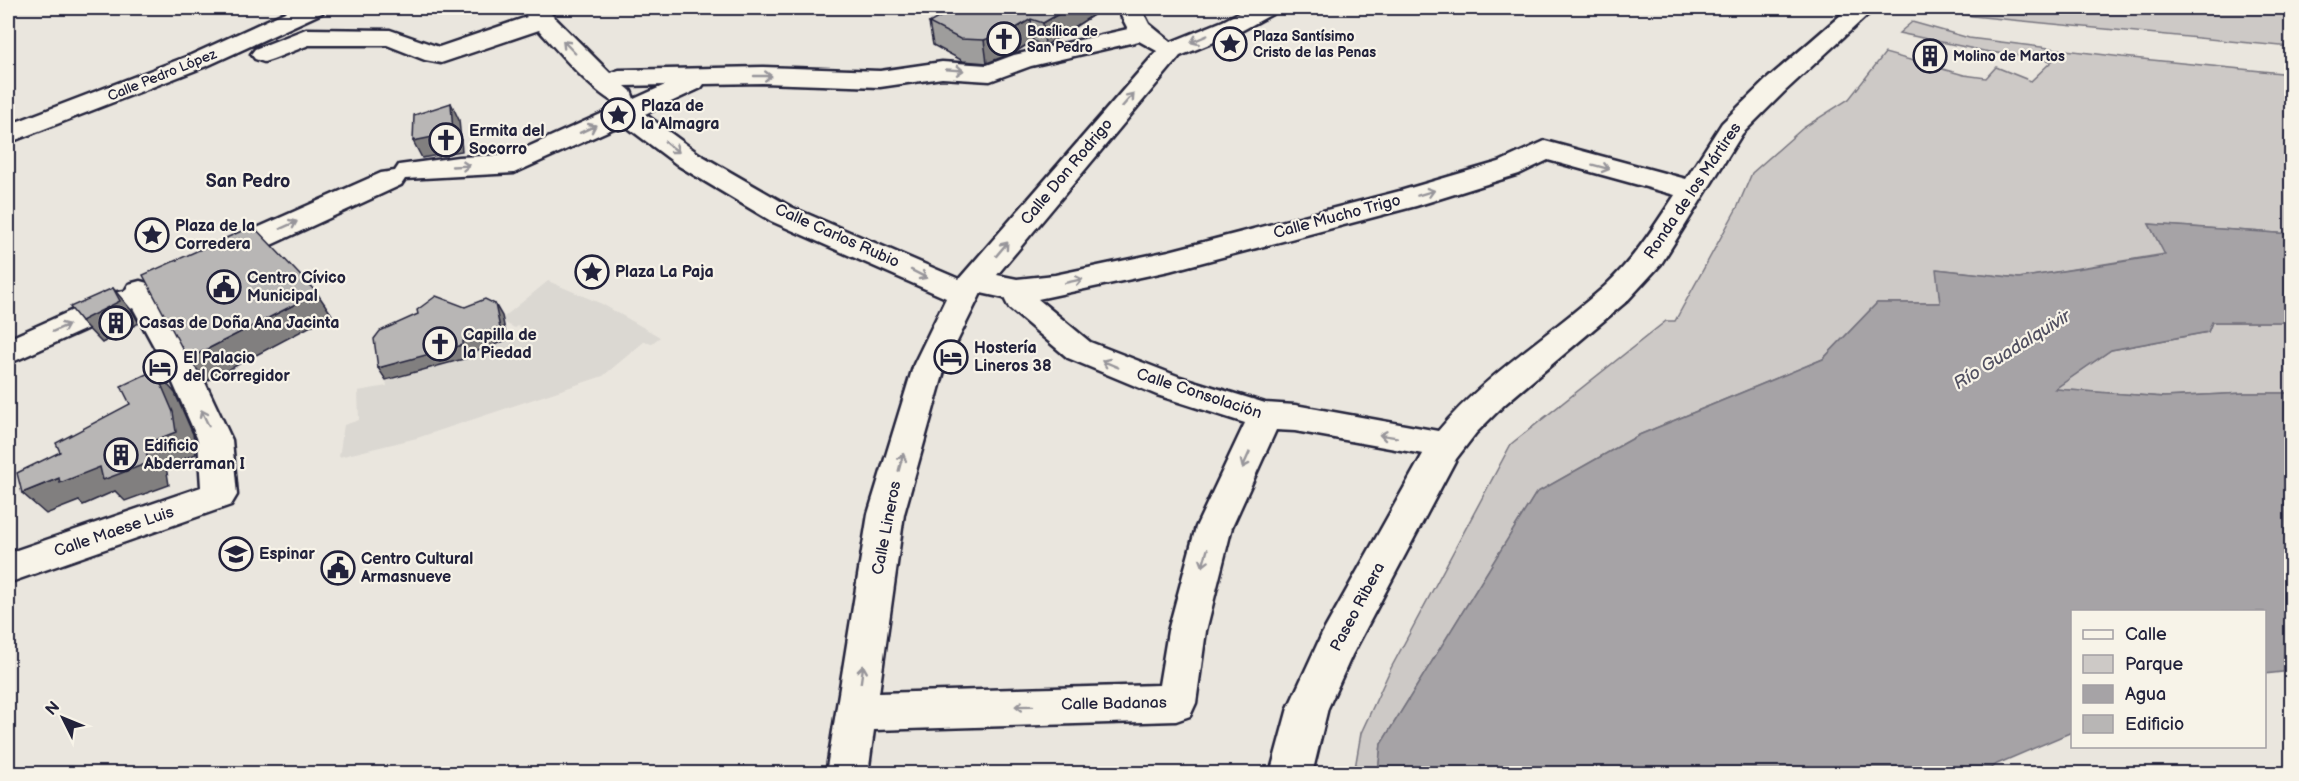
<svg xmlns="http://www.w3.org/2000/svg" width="2299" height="781" font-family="'Balsamiq Sans',sans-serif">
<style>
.built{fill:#dbd8d2}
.green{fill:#cdc9c6;stroke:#787680;stroke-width:1.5}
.water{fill:#a6a3a6;stroke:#716f7b;stroke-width:1.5}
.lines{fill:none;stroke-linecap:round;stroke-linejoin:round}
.minor-casing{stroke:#22223b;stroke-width:5}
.minor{fill:#f7f3e8;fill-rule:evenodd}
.wall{fill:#9e9d9c;stroke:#22223b;stroke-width:1.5}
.shaded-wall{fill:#817f7f;stroke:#22223b;stroke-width:1.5}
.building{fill:#b8b6b5;stroke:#22223b;stroke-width:1.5}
.oneway{stroke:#97959a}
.labels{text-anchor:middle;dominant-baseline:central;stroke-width:4.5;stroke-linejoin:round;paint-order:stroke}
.far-poi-label{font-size:14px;font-weight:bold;fill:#22223b;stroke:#f7f3e8;text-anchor:start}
.far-street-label{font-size:14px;fill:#22223b;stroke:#f7f3e8}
.poi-label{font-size:16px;font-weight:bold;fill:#22223b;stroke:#f7f3e8;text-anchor:start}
.street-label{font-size:16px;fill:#22223b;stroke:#f7f3e8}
.neighbourhood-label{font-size:18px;font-weight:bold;fill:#22223b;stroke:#f7f3e8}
.water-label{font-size:18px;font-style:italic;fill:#504f60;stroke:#f7f3e8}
</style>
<rect width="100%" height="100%" fill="#eae6de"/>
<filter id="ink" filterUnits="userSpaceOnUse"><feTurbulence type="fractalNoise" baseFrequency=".0167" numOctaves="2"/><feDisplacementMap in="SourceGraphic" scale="12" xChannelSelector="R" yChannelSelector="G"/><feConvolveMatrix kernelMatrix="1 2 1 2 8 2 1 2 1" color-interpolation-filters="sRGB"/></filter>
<g filter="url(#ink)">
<path class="built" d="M548,281L602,304L660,337L651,344L645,341L603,376L417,438L339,457L344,425L359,420L358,391L387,386L386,380L470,357V354L488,348V346L498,343L500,345L527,331L518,326L515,328L503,322L502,316L504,317Z"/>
<path class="green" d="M1936,8H2291V47L1972,16Z
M1912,22L1969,38L2122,57L2291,74V234L2149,224L2165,254L2019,278L1937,269L1940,303H1877L1823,359L1639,435L1536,493L1381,744L1378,773L1354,774L1361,733L1391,668L1511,444L1666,321H1675L1738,206L1752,173L1803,128L1849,99L1885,53L1964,75L1986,78L1996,67L2031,81L2052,61L1984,51L1899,33Z
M2212,322H2291V393H2245L2164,397L2054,389L2111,350L2208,332Z"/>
<path class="water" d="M2149,224L2291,234V322H2212L2208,332L2111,350L2055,389L2164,397L2245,393H2291V671L2265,674L2264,612H2072V732L1997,764L1985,773H1378L1381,744L1536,493L1639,435L1823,359L1877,303H1940L1936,269L2019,278L2165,255Z"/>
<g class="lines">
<defs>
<path id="minor" d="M294,8H325L322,13L209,65L8,143V125L191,55Z
M520,8H545L610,73L619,70L763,67L880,71L942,62L987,65L1014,55L1128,29L1117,8H1141L1149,24L1171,42L1223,21L1248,8H1277L1274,13L1241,31L1180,56L997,275L1017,279L1055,275L1169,251L1400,191L1499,162L1545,141L1686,179L1722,123L1766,80L1849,8H1875L1784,92L1742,134L1661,264L1627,301L1505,404L1476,433L1456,459L1352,655L1328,708L1312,774H1270L1288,708L1322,634L1423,454L1295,431L1276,430L1232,527L1206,631L1196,703L1190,716L1176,721L874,730L868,774H826L868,514L914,364L946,298L771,221L679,166L623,124L514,173L405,179L401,185L234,262L223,265L212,262L208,255L212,248L381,173L395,171L399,165L458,157L510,155L621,105C598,99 556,49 539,30L441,63L425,60L387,45H309L273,59L264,62L255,59L251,54L255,49L306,29L390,30L439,47L527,17ZM1139,41L1157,51L959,279L791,207L699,154L645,114L701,88L704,84L763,83L880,87L942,78L990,81L1031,66ZM665,85L634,99L631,91L625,86ZM1548,160L1675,195C1654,227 1634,259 1605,286C1550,335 1486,374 1438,431L1295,405L1265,403L1180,377L1090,342L1038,299L1169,271L1416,206L1519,174ZM981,293L1004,298L1009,308L1068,358L1157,395L1245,423L1196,527L1168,631L1159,685L879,693L904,514L946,364Z
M140,281L151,284L155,292L201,374L232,440L237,495L231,505L8,583V553L201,487L198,440L169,374L133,308L8,364V339L111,293L125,291L129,284Z"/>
</defs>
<use href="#minor" class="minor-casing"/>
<use href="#minor" class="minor"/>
</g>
<path class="wall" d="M1104,8L1045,46L1033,41L1015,52L987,63L963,61L933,45L929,23Z"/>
<path class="shaded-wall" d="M1069,8H1104L1045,46L1043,23Z
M1031,19L1033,41L1015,52L987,63L984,40Z
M451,103L459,120L462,151L422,158L413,141Z
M113,288L132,311L139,323L102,343L81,321Z
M317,293L332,315L207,381L188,359Z
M495,304L502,316L507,340L470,354L471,357L386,380L378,368L463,341Z
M155,370L175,393L193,434L196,454L166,466L169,485L125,501L115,491L83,505L79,501L46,514L22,493L145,444Z"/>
<path class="building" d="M956,8H1069L1043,23L1031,19L1013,30L984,40L960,39L929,23Z
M451,103L453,133L413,141L414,115Z
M253,226L317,293L188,359L143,275Z
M113,288L120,301L81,321L70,307Z
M436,296L465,307L485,299L495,304L500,328L463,341V345L378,368L374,339L380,331L418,314L417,310Z
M155,370L173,412L176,432L145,444L148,463L103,480L100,467L60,483L59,478L22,493L17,473L60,452L56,443L130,404L121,386Z"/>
<defs><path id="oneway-shaft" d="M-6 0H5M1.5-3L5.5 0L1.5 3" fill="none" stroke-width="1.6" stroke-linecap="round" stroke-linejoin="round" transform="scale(1.5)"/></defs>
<g class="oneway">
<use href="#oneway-shaft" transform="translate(1199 39) rotate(157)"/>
<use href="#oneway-shaft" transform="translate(569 47) rotate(-134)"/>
<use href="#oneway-shaft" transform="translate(955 70) rotate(4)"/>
<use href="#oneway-shaft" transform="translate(763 76)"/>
<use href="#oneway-shaft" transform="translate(1128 100) rotate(-49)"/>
<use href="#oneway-shaft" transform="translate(588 129) rotate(-25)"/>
<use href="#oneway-shaft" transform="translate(672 147) rotate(37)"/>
<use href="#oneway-shaft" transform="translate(461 166) rotate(-3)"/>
<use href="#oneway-shaft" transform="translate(1601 167) rotate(15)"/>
<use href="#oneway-shaft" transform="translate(1426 193) rotate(-17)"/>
<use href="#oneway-shaft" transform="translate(289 225) rotate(-24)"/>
<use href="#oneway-shaft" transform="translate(1002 249) rotate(-50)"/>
<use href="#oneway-shaft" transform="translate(919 274) rotate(27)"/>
<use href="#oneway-shaft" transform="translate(1074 281) rotate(-12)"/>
<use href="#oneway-shaft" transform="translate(61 328) rotate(-24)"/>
<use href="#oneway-shaft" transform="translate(1110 364) rotate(-157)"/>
<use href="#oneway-shaft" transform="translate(205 418) rotate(-115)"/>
<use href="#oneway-shaft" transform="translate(1388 436) rotate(-171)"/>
<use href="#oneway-shaft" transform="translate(1246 460) rotate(114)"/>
<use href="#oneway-shaft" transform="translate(901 462) rotate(-75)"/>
<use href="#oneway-shaft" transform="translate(1205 558) rotate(106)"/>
<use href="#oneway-shaft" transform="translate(862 674) rotate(-82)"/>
<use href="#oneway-shaft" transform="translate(1024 706) rotate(179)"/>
</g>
</g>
<defs>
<symbol id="church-ring" viewBox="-11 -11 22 22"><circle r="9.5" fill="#f7f3e8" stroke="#22223b" stroke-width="1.5"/><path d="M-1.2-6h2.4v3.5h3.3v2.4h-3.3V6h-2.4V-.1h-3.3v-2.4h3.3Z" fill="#22223b"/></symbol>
<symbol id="sight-ring" viewBox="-11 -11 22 22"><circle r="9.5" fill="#f7f3e8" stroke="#22223b" stroke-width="1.5"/><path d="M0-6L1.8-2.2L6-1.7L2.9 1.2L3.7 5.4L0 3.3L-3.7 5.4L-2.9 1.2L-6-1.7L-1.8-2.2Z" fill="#22223b"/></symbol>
<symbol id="building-ring" viewBox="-11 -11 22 22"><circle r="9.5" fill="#f7f3e8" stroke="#22223b" stroke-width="1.5"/><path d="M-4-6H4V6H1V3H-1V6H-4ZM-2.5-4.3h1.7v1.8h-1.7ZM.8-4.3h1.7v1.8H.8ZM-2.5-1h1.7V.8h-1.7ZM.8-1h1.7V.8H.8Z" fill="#22223b"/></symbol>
<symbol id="civic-ring" viewBox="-11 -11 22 22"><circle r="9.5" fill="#f7f3e8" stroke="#22223b" stroke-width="1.5"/><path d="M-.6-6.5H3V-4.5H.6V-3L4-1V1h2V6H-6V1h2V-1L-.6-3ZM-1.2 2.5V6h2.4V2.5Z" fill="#22223b"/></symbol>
<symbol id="hotel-ring" viewBox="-11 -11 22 22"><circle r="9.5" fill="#f7f3e8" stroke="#22223b" stroke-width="1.5"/><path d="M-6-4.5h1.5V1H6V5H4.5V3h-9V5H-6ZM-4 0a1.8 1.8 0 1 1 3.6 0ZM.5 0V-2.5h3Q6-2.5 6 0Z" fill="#22223b"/></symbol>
<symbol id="school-ring" viewBox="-11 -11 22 22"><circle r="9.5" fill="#f7f3e8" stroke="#22223b" stroke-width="1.5"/><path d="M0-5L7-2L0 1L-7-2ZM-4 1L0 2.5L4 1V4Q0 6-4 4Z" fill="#22223b"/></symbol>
</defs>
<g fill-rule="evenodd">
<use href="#church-ring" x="985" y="20" width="38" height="38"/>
<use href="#sight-ring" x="1211" y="25" width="38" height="38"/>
<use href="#building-ring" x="1911" y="37" width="38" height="38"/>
<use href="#sight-ring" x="599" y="96" width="38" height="38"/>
<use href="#church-ring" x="427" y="121" width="38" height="38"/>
<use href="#sight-ring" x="133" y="216" width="38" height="38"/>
<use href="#sight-ring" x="573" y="253" width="38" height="38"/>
<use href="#civic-ring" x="205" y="268" width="38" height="38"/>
<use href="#building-ring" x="97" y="304" width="38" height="38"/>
<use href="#church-ring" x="421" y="325" width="38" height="38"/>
<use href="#hotel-ring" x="932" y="338" width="38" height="38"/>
<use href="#hotel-ring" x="141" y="348" width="38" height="38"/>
<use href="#building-ring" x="102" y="436" width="38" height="38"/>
<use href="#school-ring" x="217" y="535" width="38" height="38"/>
<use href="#civic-ring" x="319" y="549" width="38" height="38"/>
</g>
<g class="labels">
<g class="far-poi-label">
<text x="1027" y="31">Basílica de<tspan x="1027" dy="16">San Pedro</tspan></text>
<text x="1253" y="36">Plaza Santísimo<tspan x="1253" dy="16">Cristo de las Penas</tspan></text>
<text x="1953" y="56">Molino de Martos</text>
</g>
<g class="far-street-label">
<text transform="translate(162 75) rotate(-22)">Calle Pedro López</text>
</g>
<g class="poi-label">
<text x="641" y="106">Plaza de<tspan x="641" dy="18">la Almagra</tspan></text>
<text x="469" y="131">Ermita del<tspan x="469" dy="18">Socorro</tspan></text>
<text x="175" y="226">Plaza de la<tspan x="175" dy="18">Corredera</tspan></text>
<text x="615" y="272">Plaza La Paja</text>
<text x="247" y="278">Centro Cívico<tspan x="247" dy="18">Municipal</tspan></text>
<text x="139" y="323">Casas de Doña Ana Jacinta</text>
<text x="463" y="335">Capilla de<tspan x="463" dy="18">la Piedad</tspan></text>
<text x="974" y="348">Hostería<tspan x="974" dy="18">Lineros 38</tspan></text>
<text x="183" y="358">El Palacio<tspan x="183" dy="18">del Corregidor</tspan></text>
<text x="144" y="446">Edificio<tspan x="144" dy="18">Abderraman I</tspan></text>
<text x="259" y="554">Espinar</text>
<text x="361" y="559">Centro Cultural<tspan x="361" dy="18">Armasnueve</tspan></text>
</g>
<g class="street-label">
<text transform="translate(1067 172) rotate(-50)">Calle Don Rodrigo</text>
<text transform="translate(1693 191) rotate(-56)">Ronda de los Mártires</text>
<text transform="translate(1337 217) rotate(-15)">Calle Mucho Trigo</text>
<text transform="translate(837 236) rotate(24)">Calle Carlos Rubio</text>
<text transform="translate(1199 394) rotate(18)">Calle Consolación</text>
<text transform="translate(887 528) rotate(-79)">Calle Lineros</text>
<text transform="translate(114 532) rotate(-19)">Calle Maese Luis</text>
<text transform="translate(1358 607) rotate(-62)">Paseo Ribera</text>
<text transform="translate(1114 704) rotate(-1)">Calle Badanas</text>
</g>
<g class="neighbourhood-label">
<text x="248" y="181">San Pedro</text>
</g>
<g class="water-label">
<text transform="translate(2012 350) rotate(-32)">Río Guadalquivir</text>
</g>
</g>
<rect width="2299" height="781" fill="none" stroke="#f7f3e8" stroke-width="30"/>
<rect x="15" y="15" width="2269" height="751" fill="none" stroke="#22223b" stroke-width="2" filter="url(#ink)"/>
<rect x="2071" y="610" width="195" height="138" fill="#f7f3e8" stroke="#a29fa3" stroke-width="1.5"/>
<rect x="2083" y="630" width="30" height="9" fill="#f7f3e8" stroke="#a29fa3" stroke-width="1.5"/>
<text x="2125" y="640" font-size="18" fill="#22223b">Calle</text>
<rect x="2083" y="655" width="30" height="18" fill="#cdc9c6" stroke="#a29fa3" stroke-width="1.5"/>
<text x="2125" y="670" font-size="18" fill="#22223b">Parque</text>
<rect x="2083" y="685" width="30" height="18" fill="#a6a3a6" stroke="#a29fa3" stroke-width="1.5"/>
<text x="2125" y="700" font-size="18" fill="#22223b">Agua</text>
<rect x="2083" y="715" width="30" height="18" fill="#b8b6b5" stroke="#a29fa3" stroke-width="1.5"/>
<text x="2125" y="730" font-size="18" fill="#22223b">Edificio</text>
<g transform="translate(63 718) rotate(313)" stroke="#f7f3e8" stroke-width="4.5" paint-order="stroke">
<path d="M0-4.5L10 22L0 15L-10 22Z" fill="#22223b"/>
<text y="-9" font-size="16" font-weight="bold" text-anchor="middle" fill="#22223b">N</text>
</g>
</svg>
